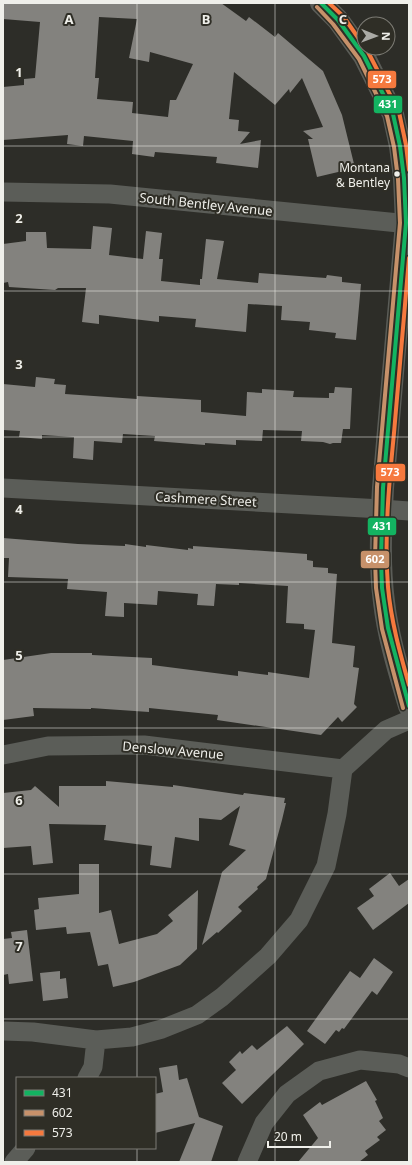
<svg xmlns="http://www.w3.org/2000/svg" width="412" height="1165" font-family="'Noto Sans',sans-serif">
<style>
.building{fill:#83827e;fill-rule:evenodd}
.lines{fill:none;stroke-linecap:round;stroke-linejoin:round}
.minor{stroke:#5b5d58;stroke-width:19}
.tertiary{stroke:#5b5d58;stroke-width:22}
.bus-1-casing{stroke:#2f2e26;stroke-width:7}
.bus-2-casing{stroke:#2f2e26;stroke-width:7}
.bus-3-casing{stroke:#2f2e26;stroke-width:7}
.bus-1{stroke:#13b361;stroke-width:4}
.bus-2{stroke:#c7916a;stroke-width:4}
.bus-3{stroke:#f6793e;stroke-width:4}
.grid{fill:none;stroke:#efefea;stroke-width:1;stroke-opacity:0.55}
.bus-dot{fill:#efefea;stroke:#2f2e26;stroke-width:1.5}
.labels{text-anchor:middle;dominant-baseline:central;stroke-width:4;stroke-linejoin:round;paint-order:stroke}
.bus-label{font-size:12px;fill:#efefea;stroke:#2f2e26;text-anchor:end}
.street-label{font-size:13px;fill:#efefea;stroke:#2f2e26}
.grid-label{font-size:13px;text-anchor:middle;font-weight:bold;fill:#efefea;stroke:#2f2e26;stroke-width:4;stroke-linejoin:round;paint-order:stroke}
.line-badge{stroke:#2f2e26;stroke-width:1.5}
.badge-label{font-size:11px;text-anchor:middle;font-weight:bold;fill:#fff}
</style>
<rect width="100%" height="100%" fill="#2d2d28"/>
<path class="building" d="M3,3H221L246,21L249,17L275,37L278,33L323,71L342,115L355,168L317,177L308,139H313L303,131L323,127L302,78L290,93L289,89L275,105L234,72L229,119L239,120L238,131L250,132L240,144L261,140L258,168L216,163L217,157L155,152L154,157L132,154L133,141L84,136L83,146L67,144L68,135L3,140V87L24,85V79L35,78L40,22L3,19ZM99,17L137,19L129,58L149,62L150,52L193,64L176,100H170L168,117L132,113L133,102L97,99L99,78H95Z
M93,226L112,228L109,255L143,259L146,231L162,233L159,259H163L161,281L200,285V279H202L206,239L224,241L217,279L258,283L259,273L326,278L327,275L342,277V282L361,284L356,340L335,338L336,333L309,330L310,322L281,320L282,306L248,304L246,332L195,327L196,319L159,316V322L99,315V324L82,322L86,288H58L55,290L9,287L8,282L3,283V244L26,241V232H46L47,248L91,249Z
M36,377L55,379L54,384L66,385L65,394L137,399V396L201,400V412L246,416L247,392L262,393V389L294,391L293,397L329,398V393H334L335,387L352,388L350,429H343L341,443H333L330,444L323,442L301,441L302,431L263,430L262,441L236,440V445L205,443V445L154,441L155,436L123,434L122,443L94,441L93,460L73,458L74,437L42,435V439L19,437L20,431L3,430V384L35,387Z
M3,538L78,544L125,546V544L146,547V545L188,550V548L193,549V546L307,554V560L313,561V567L328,568V573L337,574L332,643L355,646L353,667L359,668L354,704L357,707L342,722L338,717L321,735L217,720L218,715L149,708V712L91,708V709L33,708L34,716L3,720V660L51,653H92V655L152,658V665L238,676V671L268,675V672L309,678L315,630L304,629V624L286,623L288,586L239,583V585L216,584L214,606L197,605L198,594L158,591L157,605L124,603V617L105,616L107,592L67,589L68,579L8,577L9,558H3Z
M106,781L173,787V785L243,795L244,793L285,798L284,803H286L282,820L266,879L257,887L258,889L238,907L242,911L218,933L217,932L202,945L222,872L246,850L229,845L240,806L221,820L199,818V841L175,837L171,868L150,865L152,846L104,840L106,825L49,824L53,863L33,865L31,846L3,848V793L31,790L35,786L59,807V786H106Z
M79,864H99V913L111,910L119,944L157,934L173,921L168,915L198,890L197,949L180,965L134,982L113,987L108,964L98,966L90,932L67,934L66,927L36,930L34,910L39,909L38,898L79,894Z
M390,873L399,886L409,879V903L373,930L357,908L374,896L369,889Z
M27,930L33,981L9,984L8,974L3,975V939L12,938L11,932Z
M374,958L393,972L377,995L372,991L344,1029L342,1028L339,1032L336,1030L325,1044L307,1031L350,971L360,978Z
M60,971V979L66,978L68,998L43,1001L40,973Z
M287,1026L304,1044L242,1104L222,1083L236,1070L229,1062L240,1051L242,1054L252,1045L257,1050Z
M177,1065L179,1080L187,1078L199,1117L223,1126L211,1162H179L195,1123L155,1133V1094L163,1092L159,1068Z
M366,1081L377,1100L375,1101L383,1118L379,1121L386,1130L377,1137L380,1140L365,1151L368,1155L359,1162H298L318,1138L303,1115L320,1102L322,1105Z"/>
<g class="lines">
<path class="minor" d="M3,192L110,194L409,224
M3,488L382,509L409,511
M3,755L48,746L144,745L343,769
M3,1031L33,1032L96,1040L132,1037L162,1029L197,1015L222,997L268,956L299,920L326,866L337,814L343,769L386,730L409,720
M87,1078L93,1067L96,1040
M14,1162L26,1148
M247,1162L264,1123L287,1094L319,1071L360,1060L399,1064L409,1068"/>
<path class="tertiary" d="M321,3L338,20L364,56L393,114L400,146L404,178L406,223L383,488C381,526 379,564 384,602C388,637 399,672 409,706"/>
<defs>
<path id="bus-1" d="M321,3L338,20L364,56L393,114L400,146L404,178L406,223L383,488L381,559L382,588L388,628L409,706"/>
<path id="bus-2" d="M317,7L333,24L359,59L387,116L394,147L398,179L400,223L377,487L375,559L376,588L382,629L403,708"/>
<path id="bus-3" d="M329,3L343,16L364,46
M366,48L399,112L406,145L409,170
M409,258C404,316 399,375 394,433C389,484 384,536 388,587C391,621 400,653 409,685"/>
</defs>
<use href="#bus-1" class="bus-1-casing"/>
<use href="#bus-2" class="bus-2-casing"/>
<use href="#bus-3" class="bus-3-casing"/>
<use href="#bus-1" class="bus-1"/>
<use href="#bus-2" class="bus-2"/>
<use href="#bus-3" class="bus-3"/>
</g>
<path class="grid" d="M137,3V1078M275,3V1162M3,146H409M3,291H409M3,437H409M3,582H409M3,728H409M3,874H409M3,1019H409M137,1148V1162"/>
<circle class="bus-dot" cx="397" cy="174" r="3.5"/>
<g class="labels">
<g class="bus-label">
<text x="390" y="167">Montana<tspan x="390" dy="15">&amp; Bentley</tspan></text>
</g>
<g class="street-label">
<text transform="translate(206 204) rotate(6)">South Bentley Avenue</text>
<text transform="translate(206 499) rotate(3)">Cashmere Street</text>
<text transform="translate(173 750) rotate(5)">Denslow Avenue</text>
</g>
</g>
<g class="grid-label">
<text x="69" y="24">A</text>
<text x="206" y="24">B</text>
<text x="343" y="24">C</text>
<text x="19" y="77">1</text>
<text x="19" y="223">2</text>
<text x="19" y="369">3</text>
<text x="19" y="514">4</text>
<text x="19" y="660">5</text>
<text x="19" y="805">6</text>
<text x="19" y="951">7</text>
</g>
<g class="line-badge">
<rect x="367" y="70" width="30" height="19" rx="4" fill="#f6793e"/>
<rect x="373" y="95" width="30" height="19" rx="4" fill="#13b361"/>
<rect x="375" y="463" width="31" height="19" rx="4" fill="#f6793e"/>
<rect x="367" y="517" width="30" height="19" rx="4" fill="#13b361"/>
<rect x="360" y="550" width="30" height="19" rx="4" fill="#c7916a"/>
</g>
<g class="badge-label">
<text x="382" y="83">573</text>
<text x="388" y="108">431</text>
<text x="390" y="476">573</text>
<text x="382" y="530">431</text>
<text x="375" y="563">602</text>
</g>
<rect width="412" height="1165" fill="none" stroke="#efefea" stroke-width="8"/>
<rect x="16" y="1077" width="140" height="72" fill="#2f2e26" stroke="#7c7b74"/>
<rect x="24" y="1090" width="20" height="6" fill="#13b361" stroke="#7c7b74"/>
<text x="52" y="1097" font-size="12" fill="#efefea">431</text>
<rect x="24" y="1110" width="20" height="6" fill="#c7916a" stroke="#7c7b74"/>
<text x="52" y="1117" font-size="12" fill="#efefea">602</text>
<rect x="24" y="1130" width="20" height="6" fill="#f6793e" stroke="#7c7b74"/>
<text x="52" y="1137" font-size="12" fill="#efefea">573</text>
<g transform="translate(376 36) rotate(91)"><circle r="19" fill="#2f2e26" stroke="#7c7b74"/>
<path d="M0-3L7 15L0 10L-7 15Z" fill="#ababa6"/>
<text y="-6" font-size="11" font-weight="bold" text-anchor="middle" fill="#efefea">N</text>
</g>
<path d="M268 1141v6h62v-6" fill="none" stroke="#efefea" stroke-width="2"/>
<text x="274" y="1141" font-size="12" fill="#efefea" stroke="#2f2e26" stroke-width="3" paint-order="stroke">20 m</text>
</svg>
